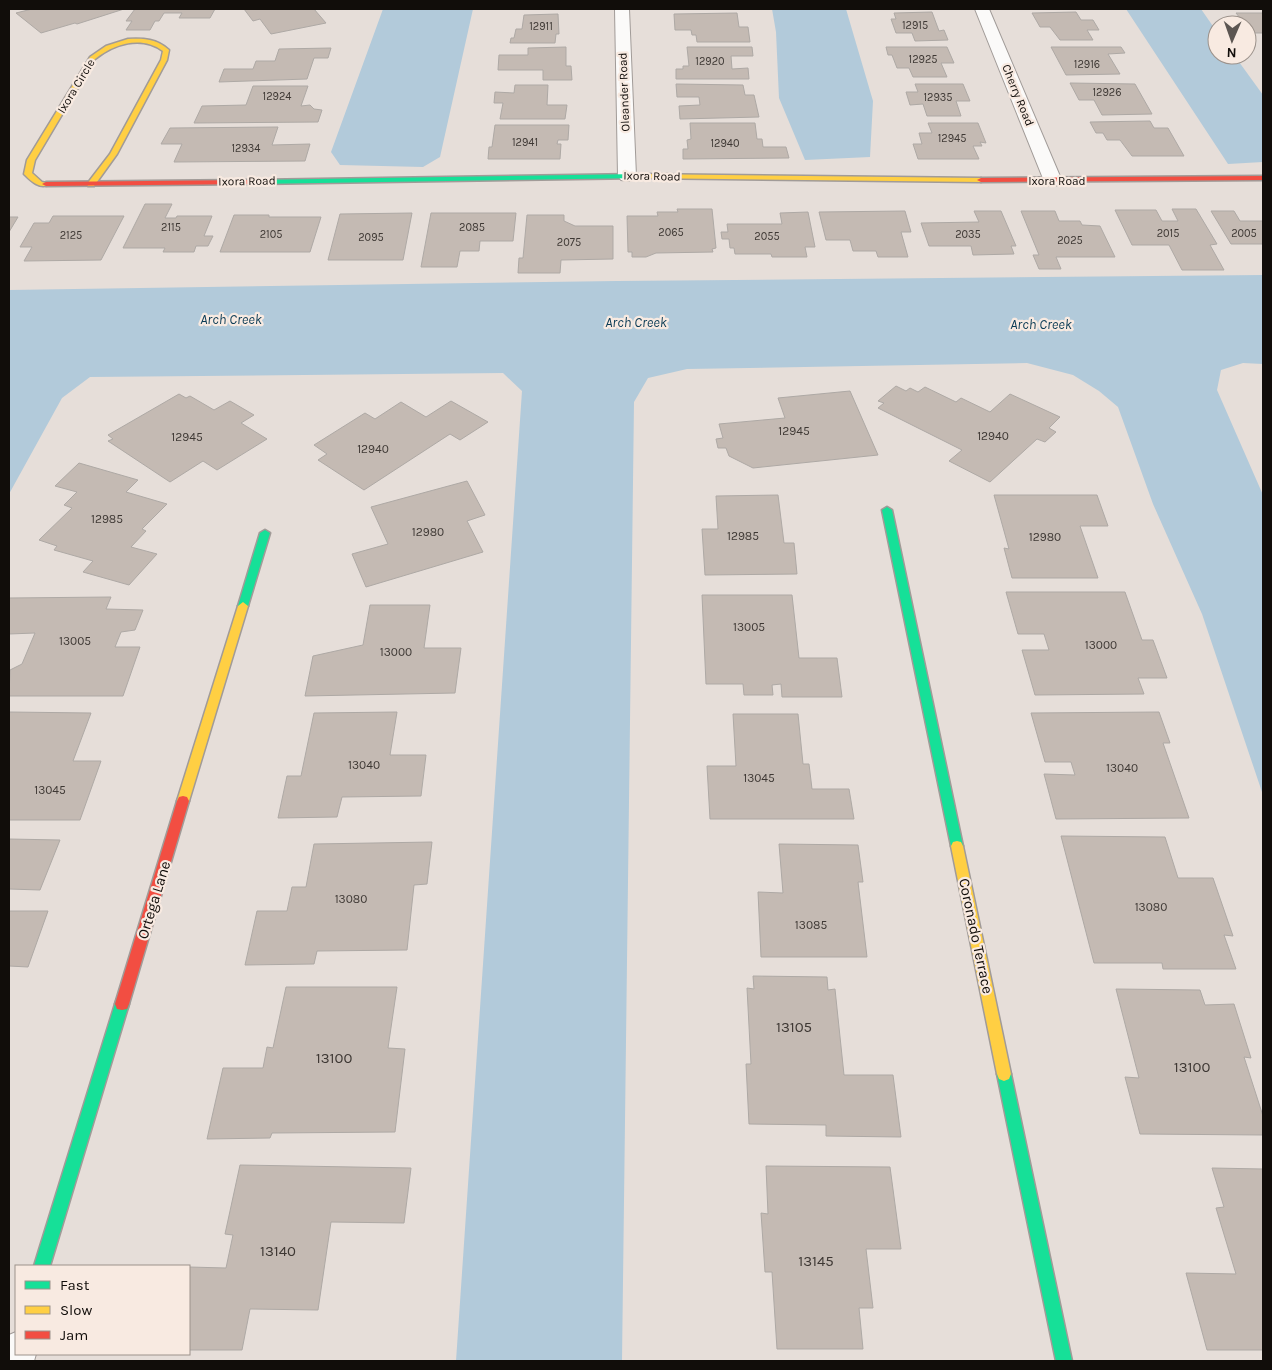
<svg xmlns="http://www.w3.org/2000/svg" width="1272" height="1370" font-family="Karla,sans-serif">
<style>
.water{fill:#b2cada}
.building{fill:#c4bab3;stroke:#aea9a5}
.lines{fill:none;stroke-linecap:round;stroke-linejoin:round}
.street-casing{stroke:#a19b98;stroke-width:2}
.fast-casing{stroke:#a19b98;stroke-width:3}
.slow-casing{stroke:#a19b98;stroke-width:3}
.jam-casing{stroke:#a19b98;stroke-width:3}
.street{fill:#fbfaf9;fill-rule:evenodd}
.fast{fill:#16e098;fill-rule:evenodd}
.slow{fill:#ffcf43;fill-rule:evenodd}
.jam{fill:#f24e42;fill-rule:evenodd}
.labels{text-anchor:middle;dominant-baseline:central;stroke-width:4.5;stroke-linejoin:round;paint-order:stroke}
.far-number-label{font-size:11px;fill:#3e3834}
.far-street-label{font-size:12px;fill:#110d0a;stroke:#f8eae1}
.number-label{font-size:12px;fill:#3e3834}
.far-water-label{font-size:14px;font-style:italic;fill:#0a3b55;stroke:#f8eae1}
.street-label{font-size:15px;fill:#110d0a;stroke:#f8eae1}
.near-number-label{font-size:15px;fill:#3e3834}
</style>
<rect width="100%" height="100%" fill="#e6ded9"/>
<path class="water" d="M383,9H473L440,157L423,167L340,165L331,152Z
M772,9H846L873,101L870,157L805,160L779,98L776,32Z
M1126,9H1201L1217,32V55H1234L1263,95V162L1228,164Z
M1263,275V364L1243,363L1221,370L1217,390L1263,495V795L1202,614L1153,504L1118,407L1099,391L1073,375L1027,363L687,369L648,378L634,402L622,1361H456L522,391L503,373L90,377L62,398L9,494V290L617,281Z"/>
<path class="building" d="M32,9H124L77,24L75,23L41,33L16,13Z
M135,9H215L210,18H179L182,13H164L159,21H155L150,30H126L132,21H126Z
M244,9H314L326,23L271,34L260,19L253,21Z
M932,12L939,31L944,30L948,40L915,41L912,33H896L891,19H896L894,13Z
M1076,12L1081,20H1093L1099,30H1087L1093,40H1060L1050,27H1040L1032,13Z
M737,13L739,27H748L750,42H697L696,35H692L691,30H675L674,14Z
M1236,13H1263V33H1252Z
M558,14L559,34H556L555,43H510L511,38H514L516,29H522L524,15Z
M566,47V66H571L572,80H543V70H498L499,55H528V48Z
M687,47H752L753,56H731L732,69L748,68L749,79H676V69H683V66H689Z
M886,47H947L954,63H941L947,77H913L909,68H897L892,55H888Z
M1051,47H1121L1125,53L1108,54L1120,74L1066,75Z
M331,48L328,58H314L307,79L219,82L224,69H253L256,61H275L279,49Z
M1070,83L1135,84L1152,114L1102,115L1094,100H1079Z
M676,84L743,85L745,95H754L759,117L680,119L679,106L700,105L699,97H677Z
M915,84H963L970,101H956L961,116H927L923,104L910,105L906,92H918Z
M515,85H548L547,105H567L565,119H500L503,103H494L495,92L514,93Z
M253,86H308L301,106L310,105L314,109L322,110L318,122L194,123L202,106L246,105Z
M1150,121L1154,128H1168L1184,156H1132L1120,140H1107L1103,133H1096L1090,122Z
M690,123H755L757,139H762L763,147H786L789,158L683,159V149H688L687,140L691,139Z
M928,123H978L986,143L980,142L982,146H973L979,159H918L913,144H922L919,133H932Z
M495,125H569L568,140H558L557,144H561L560,159H488L489,147H492Z
M278,127L272,145L310,144L305,161L174,162L182,144H161L170,128Z
M145,204H172L165,218H176L177,216H212L204,236H213L208,246H196L194,252H163L165,248H123Z
M677,209H712L716,248L712,249L713,252L656,253L646,257H632V252H628L627,216H658L657,212H678Z
M1172,209H1196L1217,244L1210,245L1224,270H1182L1169,245H1132L1115,210H1156L1162,221H1178Z
M905,211L911,232H901L908,257H878L876,251H853L850,240H826L819,212Z
M974,211H1001L1016,246H1011L1014,254L973,255L971,246H929L921,223L979,222Z
M1021,211H1055L1059,221H1080L1082,225L1100,226L1115,257H1056L1061,269H1039L1033,255H1039Z
M1211,211H1234L1240,221H1263V244H1231Z
M808,212L815,247H805L807,257H772L771,254H735L734,248H730L729,239H722L721,232H728L727,224H782L780,213Z
M412,213L403,260H328L340,214Z
M431,213H516L513,241H480L479,251H460L457,267H421Z
M234,215H269V217H321L310,252H220Z
M527,215H564V221L575,226H613V259L561,260L560,273H518L519,258H523Z
M53,216H124L101,260L24,261L32,247H20L34,223H49Z
M9,217H18L9,232Z
M896,386L906,391L910,388L918,392L925,387L956,402L961,398L990,412L1010,394L1060,417L1049,428L1056,432L1045,442L1037,439L990,482L949,461L962,450L878,408L884,403L878,401Z
M850,391L878,455L753,468L729,456L726,448H718L716,439L723,438L719,424L785,418L778,398Z
M179,394L186,398L190,396L214,410L230,401L254,415L241,423L267,439L217,470L203,461L170,482L108,441L113,439L108,435Z
M451,401L488,422L460,440L450,434L364,490L318,460L327,454L314,445L365,413L375,419L401,402L426,417Z
M79,463L138,480L126,492L167,504L142,529L146,531L131,547L157,554L129,585L83,572L93,561L54,550L57,546L39,540L72,508L64,505L77,492L55,486Z
M467,481L485,515L467,521L483,552L366,587L352,554L388,544L371,507Z
M778,495L784,543H794L797,574L705,575L702,529H718L716,496Z
M994,495H1097L1108,526H1080L1098,578H1012L1004,548L1009,549Z
M1006,592H1125L1142,640H1153L1167,678H1138L1144,694L1035,695L1022,650H1049L1044,634H1018Z
M702,595H792L799,658H837L842,697H782L781,684L772,685L773,695H744L743,684H706Z
M111,597L106,609L143,610L135,630L121,632L115,647H140L123,696H9L10,670L22,664L35,633L9,634V598Z
M370,605H430L424,648H461L455,693L305,696L313,656L363,645Z
M9,712L91,713L73,761H101L80,820H9Z
M397,712L390,755H426L421,796L342,797L337,817L278,818L287,776H301L314,713Z
M1159,712L1170,743H1163L1189,818L1056,819L1044,774L1075,775L1071,762H1045L1031,713Z
M733,714H798L803,764H809L812,789H849L854,819H710L707,766H736Z
M1061,836L1165,837L1178,878H1213L1233,936L1224,935L1236,969H1163L1162,963H1094Z
M9,839L60,840L40,890L9,889Z
M432,842L427,884L414,885L407,950L317,951L314,964L245,965L257,911H287L292,887H306L314,844Z
M779,844L858,845L863,882H858L867,957H761L758,892L783,893Z
M9,911H48L28,967L9,966Z
M753,976L827,977L828,990L835,989L844,1075H893L901,1137L826,1136V1125L749,1124L746,1064H751L747,988L754,989Z
M286,987H397L388,1048L405,1049L395,1132L272,1133L270,1138L207,1139L223,1068H263L267,1047L273,1048Z
M1116,989L1200,990L1205,1005L1234,1004L1251,1058L1244,1057L1263,1116V1135L1140,1134L1125,1077L1139,1078Z
M240,1165L411,1168L404,1223L331,1222L318,1310L250,1309L242,1350H189V1267L226,1268L233,1235L225,1234Z
M766,1166L890,1167L901,1249H866L873,1308H859L863,1349H777L772,1272H765L761,1213L768,1214Z
M1212,1168L1263,1169V1350H1207L1186,1273L1236,1274L1216,1208L1224,1207Z"/>
<g class="lines">
<defs>
<path id="street" d="M615,9H629L636,176L633,180L627,181L621,180L618,176Z
M975,9H989L1062,181L1059,185L1053,186L1047,185L1044,181Z
M16,1332V1354H36L34,1361H9V1335Z"/>
<path id="fast" d="M640,174L644,176L643,178L249,184L245,182L249,180Z
M887,507L892,510L963,846L961,850L957,851L953,850L951,846L882,510Z
M265,530L270,533L248,606L243,610L238,606L260,533Z
M122,998L127,999L129,1004L50,1266H34L115,1004L117,999Z
M1004,1067L1009,1069L1011,1074L1072,1361H1056L997,1074L999,1069Z"/>
<path id="slow" d="M128,39C144,38 157,39 169,50L167,60L117,154L94,186H88L87,184L110,154L161,60L163,51C141,35 114,44 95,59L35,160L32,173L42,182L50,184C40,190 31,181 24,174L27,160L90,57L106,46Z
M637,174L981,178L985,180L981,182L640,178L636,176Z
M243,602L248,606L189,801L187,805L183,806L179,805L177,801L238,606Z
M957,841L961,842L963,846L1011,1074L1009,1079L1004,1081L999,1079L997,1074L951,846L953,842Z"/>
<path id="jam" d="M1263,176V180L981,182L977,180L981,178Z
M249,180H252V184L46,186L42,184L46,182Z
M183,796L187,797L189,801L129,1004L127,1009L122,1010L117,1009L115,1004L177,801L179,797Z"/>
</defs>
<use href="#street" class="street-casing"/>
<use href="#fast" class="fast-casing"/>
<use href="#slow" class="slow-casing"/>
<use href="#jam" class="jam-casing"/>
<use href="#street" class="street"/>
<use href="#fast" class="fast"/>
<use href="#slow" class="slow"/>
<use href="#jam" class="jam"/>
</g>
<g class="labels">
<g class="far-number-label">
<text x="915" y="25">12915</text>
<text x="541" y="26">12911</text>
<text x="923" y="59">12925</text>
<text x="710" y="61">12920</text>
<text x="1087" y="64">12916</text>
<text x="1107" y="92">12926</text>
<text x="277" y="96">12924</text>
<text x="938" y="97">12935</text>
<text x="952" y="138">12945</text>
<text x="525" y="142">12941</text>
<text x="725" y="143">12940</text>
<text x="246" y="148">12934</text>
<text x="171" y="227">2115</text>
<text x="472" y="227">2085</text>
<text x="671" y="232">2065</text>
<text x="1168" y="233">2015</text>
<text x="1244" y="233">2005</text>
<text x="271" y="234">2105</text>
<text x="968" y="234">2035</text>
<text x="71" y="235">2125</text>
<text x="767" y="236">2055</text>
<text x="371" y="237">2095</text>
<text x="1070" y="240">2025</text>
<text x="569" y="242">2075</text>
</g>
<g class="far-street-label">
<text transform="translate(76 86) rotate(-59)">Ixora Circle</text>
<text transform="translate(624 92) rotate(-92)">Oleander Road</text>
<text transform="translate(1018 95) rotate(68)">Cherry Road</text>
<text transform="translate(652 176) rotate(1)">Ixora Road</text>
<text transform="translate(247 181) rotate(-1)">Ixora Road</text>
<text x="1057" y="181">Ixora Road</text>
</g>
<g class="number-label">
<text x="794" y="431">12945</text>
<text x="993" y="436">12940</text>
<text x="187" y="437">12945</text>
<text x="373" y="449">12940</text>
<text x="107" y="519">12985</text>
<text x="428" y="532">12980</text>
<text x="743" y="536">12985</text>
<text x="1045" y="537">12980</text>
<text x="749" y="627">13005</text>
<text x="75" y="641">13005</text>
<text x="1101" y="645">13000</text>
<text x="396" y="652">13000</text>
<text x="364" y="765">13040</text>
<text x="1122" y="768">13040</text>
<text x="759" y="778">13045</text>
<text x="50" y="790">13045</text>
<text x="351" y="899">13080</text>
<text x="1151" y="907">13080</text>
<text x="811" y="925">13085</text>
</g>
<g class="far-water-label">
<text x="231" y="319">Arch Creek</text>
<text x="636" y="322">Arch Creek</text>
<text x="1041" y="324">Arch Creek</text>
</g>
<g class="street-label">
<text transform="translate(154 900) rotate(-73)">Ortega Lane</text>
<text transform="translate(976 936) rotate(78)">Coronado Terrace</text>
</g>
<g class="near-number-label">
<text x="794" y="1027">13105</text>
<text x="334" y="1058">13100</text>
<text x="1192" y="1067">13100</text>
<text x="278" y="1251">13140</text>
<text x="816" y="1261">13145</text>
</g>
</g>
<rect width="1272" height="1370" fill="none" stroke="#110d0a" stroke-width="20"/>
<rect x="15" y="1265" width="175" height="90" fill="#f8eae1" stroke="#9c928b"/>
<rect x="25" y="1281" width="25" height="8" fill="#16e098" stroke="#9c928b"/>
<text x="60" y="1290" font-size="15" fill="#110d0a">Fast</text>
<rect x="25" y="1306" width="25" height="8" fill="#ffcf43" stroke="#9c928b"/>
<text x="60" y="1315" font-size="15" fill="#110d0a">Slow</text>
<rect x="25" y="1331" width="25" height="8" fill="#f24e42" stroke="#9c928b"/>
<text x="60" y="1340" font-size="15" fill="#110d0a">Jam</text>
<g transform="translate(1232 40) rotate(182)"><circle r="24" fill="#f8eae1" stroke="#9c928b"/>
<path d="M0-4L9 19L0 12L-9 19Z" fill="#5c5652"/>
<text y="-8" font-size="14" font-weight="bold" text-anchor="middle" fill="#110d0a">N</text>
</g>
</svg>
